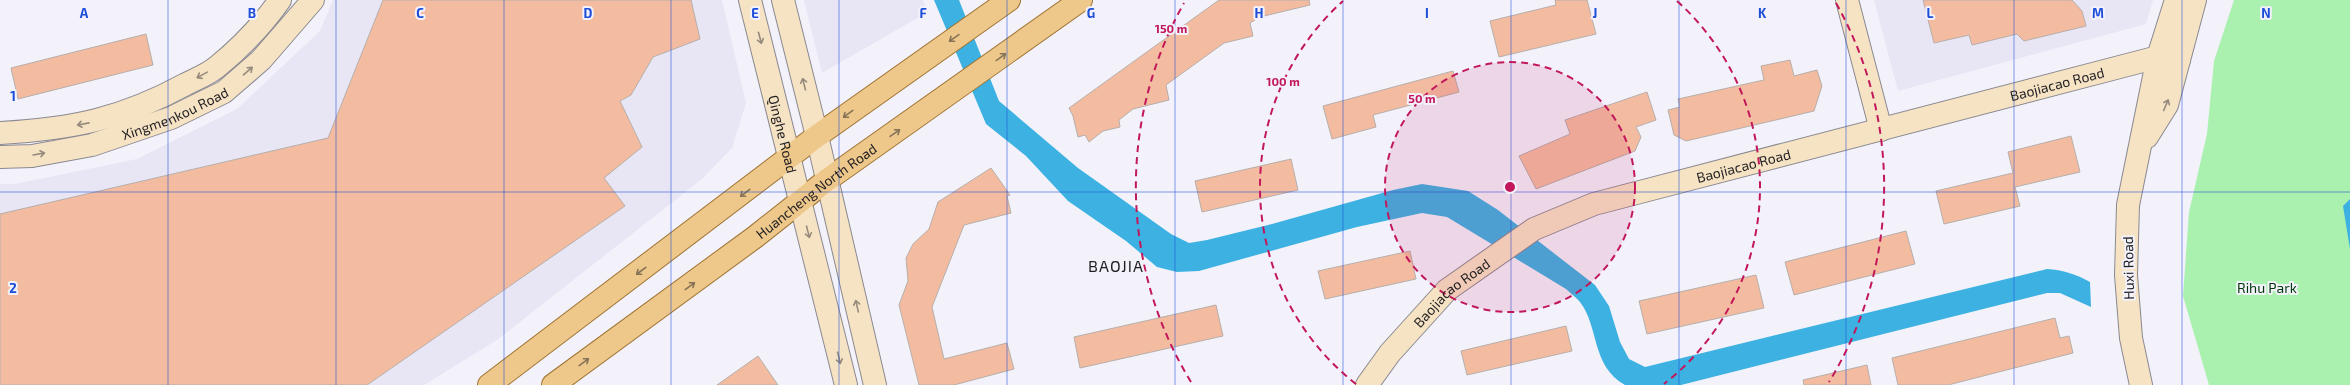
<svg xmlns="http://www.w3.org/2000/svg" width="2350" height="385" font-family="'Exo 2',sans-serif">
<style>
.built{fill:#e8e5f5}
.green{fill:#aaf0ae}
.water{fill:#3db2e2}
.building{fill:#f3bca1;stroke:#b7aeaa}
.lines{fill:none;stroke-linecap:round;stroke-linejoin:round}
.secondary-casing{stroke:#8a8991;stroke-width:24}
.primary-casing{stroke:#9e7433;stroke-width:24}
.secondary{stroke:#f6e3c4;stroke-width:22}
.primary{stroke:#eec78a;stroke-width:22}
.oneway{stroke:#968b7c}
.oneway2{stroke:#877356}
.grid{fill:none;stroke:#1d4ed8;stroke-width:1;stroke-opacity:0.55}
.ring{fill:none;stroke:#c2185b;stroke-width:2;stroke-dasharray:7 5}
.labels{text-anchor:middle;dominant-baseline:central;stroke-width:4;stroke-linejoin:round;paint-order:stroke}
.street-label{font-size:14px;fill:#201f23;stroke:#f3f2fb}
.park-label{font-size:14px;fill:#003609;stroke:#f3f2fb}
.quarter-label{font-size:16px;letter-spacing:1px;fill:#201f23;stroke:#f3f2fb}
.grid-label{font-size:13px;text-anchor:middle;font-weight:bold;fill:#1d4ed8;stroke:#f3f2fb;stroke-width:4;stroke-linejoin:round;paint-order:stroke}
.centre{fill:#c2185b;stroke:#f3f2fb;stroke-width:2}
.ring-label{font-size:12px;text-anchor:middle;font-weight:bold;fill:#c2185b;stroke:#f3f2fb;stroke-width:4;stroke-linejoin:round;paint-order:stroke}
</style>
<rect width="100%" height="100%" fill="#f3f2fb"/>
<path class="built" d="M333,0H722L746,103L732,148L702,179L497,340L424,385H0V184H15L137,159L237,109L320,31Z
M804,0H923L928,12L822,73Z
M1874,0H2153L2146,24L1898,91Z"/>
<path class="green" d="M2234,0H2350V385H2209L2183,296L2189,212L2207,134L2214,61Z"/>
<path class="water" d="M934,0H959L999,101L1078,168L1171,234L1189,243L1207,240L1272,224L1393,190L1422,184L1468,191L1498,210L1595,285L1609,306L1620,342L1629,359L1645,367L2047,269C2063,270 2076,274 2090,282L2091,307L2060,293H2047L1681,385H1625C1591,366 1599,326 1580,302C1576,297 1570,293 1566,289L1447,217L1422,213L1357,227L1199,271L1177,272L1157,267L1126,241L1068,201L1026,156L986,124Z
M2350,199V249L2343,206Z"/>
<path class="building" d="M383,0H691L700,39L653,57L631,95L620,101L642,147L604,178L625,206L367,385H0V214L328,138Z
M1219,0H1309L1310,5L1260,17L1250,23L1253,36L1224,43L1166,85L1169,100L1133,109L1119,120L1120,127L1103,131L1089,142L1085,135L1078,137L1073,116L1069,108Z
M1555,0H1587L1596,34L1499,57L1490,21L1556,5Z
M1923,0H2072L2082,11L2086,26L2024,41L2017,34L1972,45L1969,35L1934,43Z
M146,34L153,65L18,99L11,68Z
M1790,60L1794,76L1817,70L1822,86L1814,111L1686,141L1674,135L1668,110L1680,107L1678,99L1764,80L1761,66Z
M1453,71L1459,92L1373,115L1376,127L1332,139L1323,106Z
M1647,92L1656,120L1636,127L1641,137L1635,151L1536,189L1519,156L1570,134L1565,120Z
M2071,136L2080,172L2015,187L2020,206L1944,224L1936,191L2013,173L2008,152Z
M1291,159L1298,190L1202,212L1195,181Z
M991,168L1010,195L1007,196L1011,213L964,225L932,307L944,359L1007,343L1014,369L954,385H919L899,305L908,281L906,258L913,244L929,229L938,202Z
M1906,231L1915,264L1794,295L1785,262Z
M1410,251L1416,279L1325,299L1318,271Z
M1756,275L1764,308L1647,334L1639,301Z
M1216,305L1223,336L1080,368L1074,337Z
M2055,318L2060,338L2069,336L2073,353L1948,385H1898L1892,358Z
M1566,326L1572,351L1467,375L1461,351Z
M758,356L778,385H717Z
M1867,365L1871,385H1804L1803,380Z"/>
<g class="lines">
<defs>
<g id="secondary">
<path id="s1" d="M750,0L846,385"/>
<path d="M783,0L817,136L875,385"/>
<path d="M1847,0L1881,130"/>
<path d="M0,133C72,129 122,119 186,84C196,79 209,74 218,66C240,48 263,24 280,0"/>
<path d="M2147,137L2167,105L2195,0"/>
<path id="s2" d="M0,157L32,156L92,145L171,118L224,92L261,60L313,0"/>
<path id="s3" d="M1367,385L1390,353L1447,290L1534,229L1594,204L2158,57L2179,60"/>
<path d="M2141,385L2131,338L2126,275L2128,205L2158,57L2176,0"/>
</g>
<g id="primary">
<path d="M489,385L817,136L1009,0"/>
<path id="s4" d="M553,385L755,237L827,180L1081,0"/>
</g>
</defs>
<use href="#secondary" class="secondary-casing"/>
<use href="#primary" class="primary-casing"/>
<use href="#secondary" class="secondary"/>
<use href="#primary" class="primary"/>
</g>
<defs><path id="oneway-shaft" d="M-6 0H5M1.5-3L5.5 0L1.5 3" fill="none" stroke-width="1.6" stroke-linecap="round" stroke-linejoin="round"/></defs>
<g class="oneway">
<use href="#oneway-shaft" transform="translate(760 38) rotate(75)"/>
<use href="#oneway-shaft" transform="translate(248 71) rotate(-41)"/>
<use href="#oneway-shaft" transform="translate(202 75) rotate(151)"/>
<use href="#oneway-shaft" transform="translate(804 84) rotate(-104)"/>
<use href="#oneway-shaft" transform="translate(2166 105) rotate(-67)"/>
<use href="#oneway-shaft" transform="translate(83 124) rotate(169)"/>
<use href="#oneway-shaft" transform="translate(39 154) rotate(-10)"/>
<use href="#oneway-shaft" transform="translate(808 232) rotate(76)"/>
<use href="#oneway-shaft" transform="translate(857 306) rotate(-103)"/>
<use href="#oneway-shaft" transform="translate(839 358) rotate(76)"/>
</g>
<g class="oneway2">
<use href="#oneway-shaft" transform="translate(954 38) rotate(145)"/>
<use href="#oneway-shaft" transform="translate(1001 57) rotate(-36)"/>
<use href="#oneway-shaft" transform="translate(848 114) rotate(144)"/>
<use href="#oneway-shaft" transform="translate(895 133) rotate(-35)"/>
<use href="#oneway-shaft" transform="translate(745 193) rotate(143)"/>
<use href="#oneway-shaft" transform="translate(641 271) rotate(143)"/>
<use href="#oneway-shaft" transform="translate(690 286) rotate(-36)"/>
<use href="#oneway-shaft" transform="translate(584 362) rotate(-36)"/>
</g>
<path class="grid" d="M168,0V385M336,0V385M504,0V385M671,0V385M839,0V385M1007,0V385M1175,0V385M1343,0V385M1511,0V385M1679,0V385M1846,0V385M2014,0V385M2182,0V385M0,192H2350"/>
<circle cx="1510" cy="187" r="125" fill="#c2185b" fill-opacity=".12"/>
<g class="ring">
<circle cx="1510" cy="187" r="125"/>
<path d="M1356 384A250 250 0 0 1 1343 1M1677 1A250 250 0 0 1 1664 384"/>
<path d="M1191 382A374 374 0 0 1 1184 3M1836 3A374 374 0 0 1 1829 382"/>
</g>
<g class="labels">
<g class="street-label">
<text stroke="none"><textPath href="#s3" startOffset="774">Baojiacao Road</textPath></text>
<text stroke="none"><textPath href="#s2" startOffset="182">Xingmenkou Road</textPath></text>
<text stroke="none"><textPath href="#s1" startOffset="138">Qinghe Road</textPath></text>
<text stroke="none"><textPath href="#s3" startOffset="450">Baojiacao Road</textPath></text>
<text stroke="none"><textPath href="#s4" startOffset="327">Huancheng North Road</textPath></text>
<text transform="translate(2128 268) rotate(-91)">Huxi Road</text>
<text stroke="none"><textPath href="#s3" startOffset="126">Baojiacao Road</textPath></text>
</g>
<g class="park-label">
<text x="2267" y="287">Rihu Park</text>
</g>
<g class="quarter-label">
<text x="1116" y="265">BAOJIA</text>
</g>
</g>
<g class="grid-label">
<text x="84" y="18">A</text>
<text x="252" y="18">B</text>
<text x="420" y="18">C</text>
<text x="588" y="18">D</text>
<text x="755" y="18">E</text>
<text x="923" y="18">F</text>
<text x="1091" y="18">G</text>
<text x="1259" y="18">H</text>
<text x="1427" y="18">I</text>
<text x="1595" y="18">J</text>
<text x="1762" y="18">K</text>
<text x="1930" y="18">L</text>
<text x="2098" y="18">M</text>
<text x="2266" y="18">N</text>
<text x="13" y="101">1</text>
<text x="13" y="293">2</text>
</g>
<circle cx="1510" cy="187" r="6" class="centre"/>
<g class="ring-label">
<text x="1171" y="33">150 m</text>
<text x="1283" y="86">100 m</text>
<text x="1422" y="103">50 m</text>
</g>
</svg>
